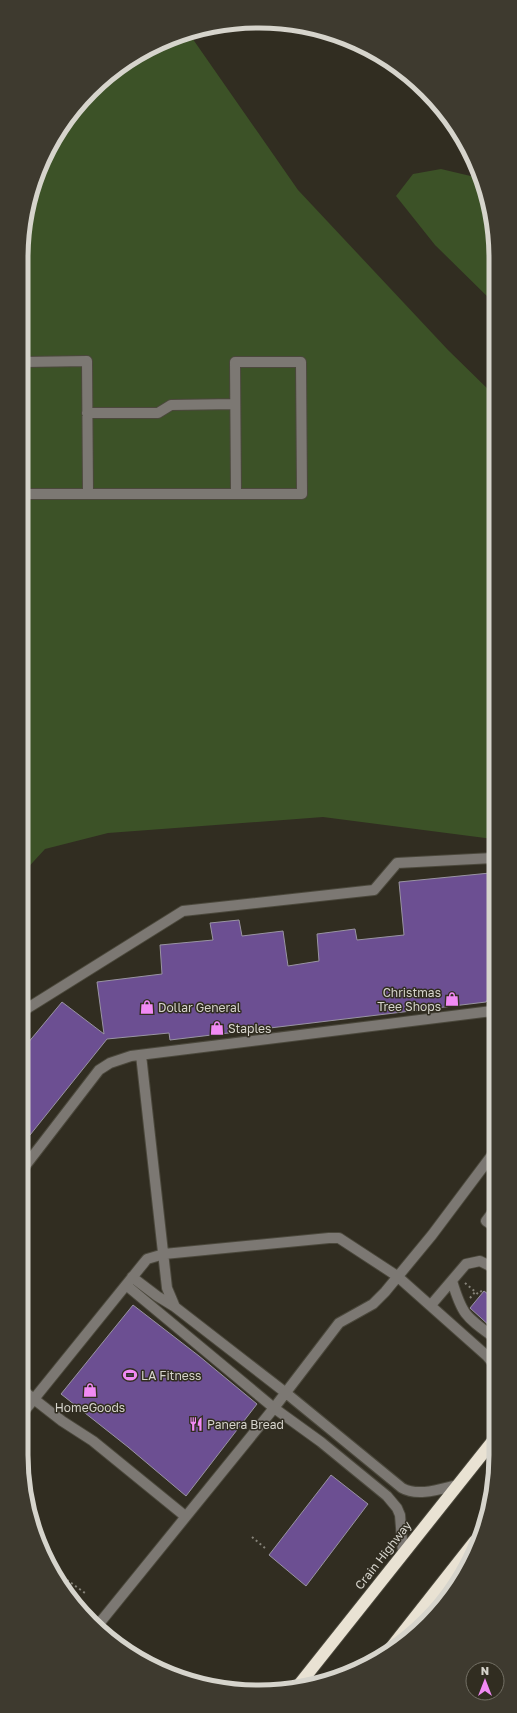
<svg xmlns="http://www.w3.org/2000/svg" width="517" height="1713" font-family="'Golos Text',sans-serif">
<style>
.green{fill:#3c5227}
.building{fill:#6c4f92;stroke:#9994a2}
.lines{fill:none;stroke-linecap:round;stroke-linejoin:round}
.minor-casing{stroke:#4b483c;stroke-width:12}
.highway-casing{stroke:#4b483c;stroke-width:14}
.path{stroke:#868379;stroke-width:2;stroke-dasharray:2 3;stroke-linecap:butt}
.minor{stroke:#7c7873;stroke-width:10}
.highway{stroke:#e9e2d3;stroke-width:12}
.labels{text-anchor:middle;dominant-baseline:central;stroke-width:3;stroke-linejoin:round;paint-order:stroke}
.poi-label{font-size:12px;fill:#d6d4cc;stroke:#312d21;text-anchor:start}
.street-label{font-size:12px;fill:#d6d4cc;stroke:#312d21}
.rim{fill:none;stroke:#d6d4cc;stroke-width:5}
</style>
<rect width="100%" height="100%" fill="#312d21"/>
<path class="green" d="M190,35L298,190L448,350L494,395L493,839L323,817L108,833L45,849L23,873L26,212L61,127L126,61Z
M441,169L479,178L494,228V303L435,245L396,196L413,174Z"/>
<path class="building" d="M490,873L493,894L492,993L486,1002L170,1040L169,1033L107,1039L30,1135L22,1131V1050L62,1002L104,1034L97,982L162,974L160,945L213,940L210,923L239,920L242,936L283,931L288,966L319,961L317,934L355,929L357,940L404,935L399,882Z
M484,1291L492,1297V1328L470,1308Z
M133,1305L199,1356L257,1404L186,1496L128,1447L61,1394Z
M331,1475L368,1504L306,1586L269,1555Z"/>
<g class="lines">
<defs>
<path id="minor" d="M25,362L87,361L88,493
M87,413H158L171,405L235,404
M24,494H302L301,362H235L236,494
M23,1011L183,911L374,890L397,863L493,858
M141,1055L167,1288L175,1307L286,1393L402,1488C418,1497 440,1489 457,1485
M22,1170L99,1070L110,1063L131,1056L492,1011
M492,1225L486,1221L492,1213
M132,1277L157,1296L175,1307
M452,1281C462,1314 465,1316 492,1336
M126,1285L274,1408L321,1442L387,1496L397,1508L400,1515L403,1553
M431,1305L466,1264L480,1261L492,1267
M21,1389L62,1421L93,1441L185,1516
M21,1415L143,1264L147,1259L164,1254L329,1238H339L397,1276L487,1356L492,1362
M451,1572L459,1578
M98,1625L274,1408L339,1323L373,1304L385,1292L432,1235L492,1155"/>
<path id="highway" d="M390,1649L475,1541
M298,1686L492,1442"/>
</defs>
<use href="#minor" class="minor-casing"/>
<use href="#highway" class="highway-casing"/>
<path class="path" d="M465,1283L478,1294L484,1289
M470,1298L476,1291
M252,1537L265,1548
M63,1577L85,1593"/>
<use href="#minor" class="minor"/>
<use href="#highway" class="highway"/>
</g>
<defs>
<symbol id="shop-bare" viewBox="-9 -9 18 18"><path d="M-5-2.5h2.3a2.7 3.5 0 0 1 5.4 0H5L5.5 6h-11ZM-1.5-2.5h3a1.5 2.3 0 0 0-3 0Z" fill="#f18af4" stroke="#312d21" stroke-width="2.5" paint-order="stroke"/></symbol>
<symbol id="stadium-bare" viewBox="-9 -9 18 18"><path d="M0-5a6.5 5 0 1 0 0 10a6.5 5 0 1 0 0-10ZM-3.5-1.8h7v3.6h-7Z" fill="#f18af4" stroke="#312d21" stroke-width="2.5" paint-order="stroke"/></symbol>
<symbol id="restaurant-bare" viewBox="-9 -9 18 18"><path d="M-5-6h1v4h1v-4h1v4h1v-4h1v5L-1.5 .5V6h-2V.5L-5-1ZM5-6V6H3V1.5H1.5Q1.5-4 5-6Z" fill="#f18af4" stroke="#312d21" stroke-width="2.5" paint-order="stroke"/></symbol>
</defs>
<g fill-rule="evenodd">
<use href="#shop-bare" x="442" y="989" width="20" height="20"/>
<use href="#shop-bare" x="137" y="997" width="20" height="20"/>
<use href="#shop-bare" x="207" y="1018" width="20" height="20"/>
<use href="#stadium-bare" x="120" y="1365" width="20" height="20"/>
<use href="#shop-bare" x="80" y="1380" width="20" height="20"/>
<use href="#restaurant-bare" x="186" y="1414" width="20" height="20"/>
</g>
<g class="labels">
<g class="poi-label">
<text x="441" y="992" text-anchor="end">Christmas<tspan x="441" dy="14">Tree Shops</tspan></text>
<text x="158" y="1007">Dollar General</text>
<text x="228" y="1028">Staples</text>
<text x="141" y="1375">LA Fitness</text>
<text x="90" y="1407" text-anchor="middle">HomeGoods</text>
<text x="207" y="1424">Panera Bread</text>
</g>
<g class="street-label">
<text transform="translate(383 1555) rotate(-52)">Crain Highway</text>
</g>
</g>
<path d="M0 0H517V1713H0ZM258 28H259A230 230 0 0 1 489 258V1455A230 230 0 0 1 259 1685H258A230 230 0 0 1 28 1455V258A230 230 0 0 1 258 28Z" fill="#3e3a2f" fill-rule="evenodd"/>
<path class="rim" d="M258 28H259A230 230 0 0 1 489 258V1455A230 230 0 0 1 259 1685H258A230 230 0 0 1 28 1455V258A230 230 0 0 1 258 28Z"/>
<g transform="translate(485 1681)"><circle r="19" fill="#312d21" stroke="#737065"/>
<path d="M0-3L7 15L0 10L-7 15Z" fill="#f18af4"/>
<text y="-6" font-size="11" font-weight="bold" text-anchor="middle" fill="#d6d4cc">N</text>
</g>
</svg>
